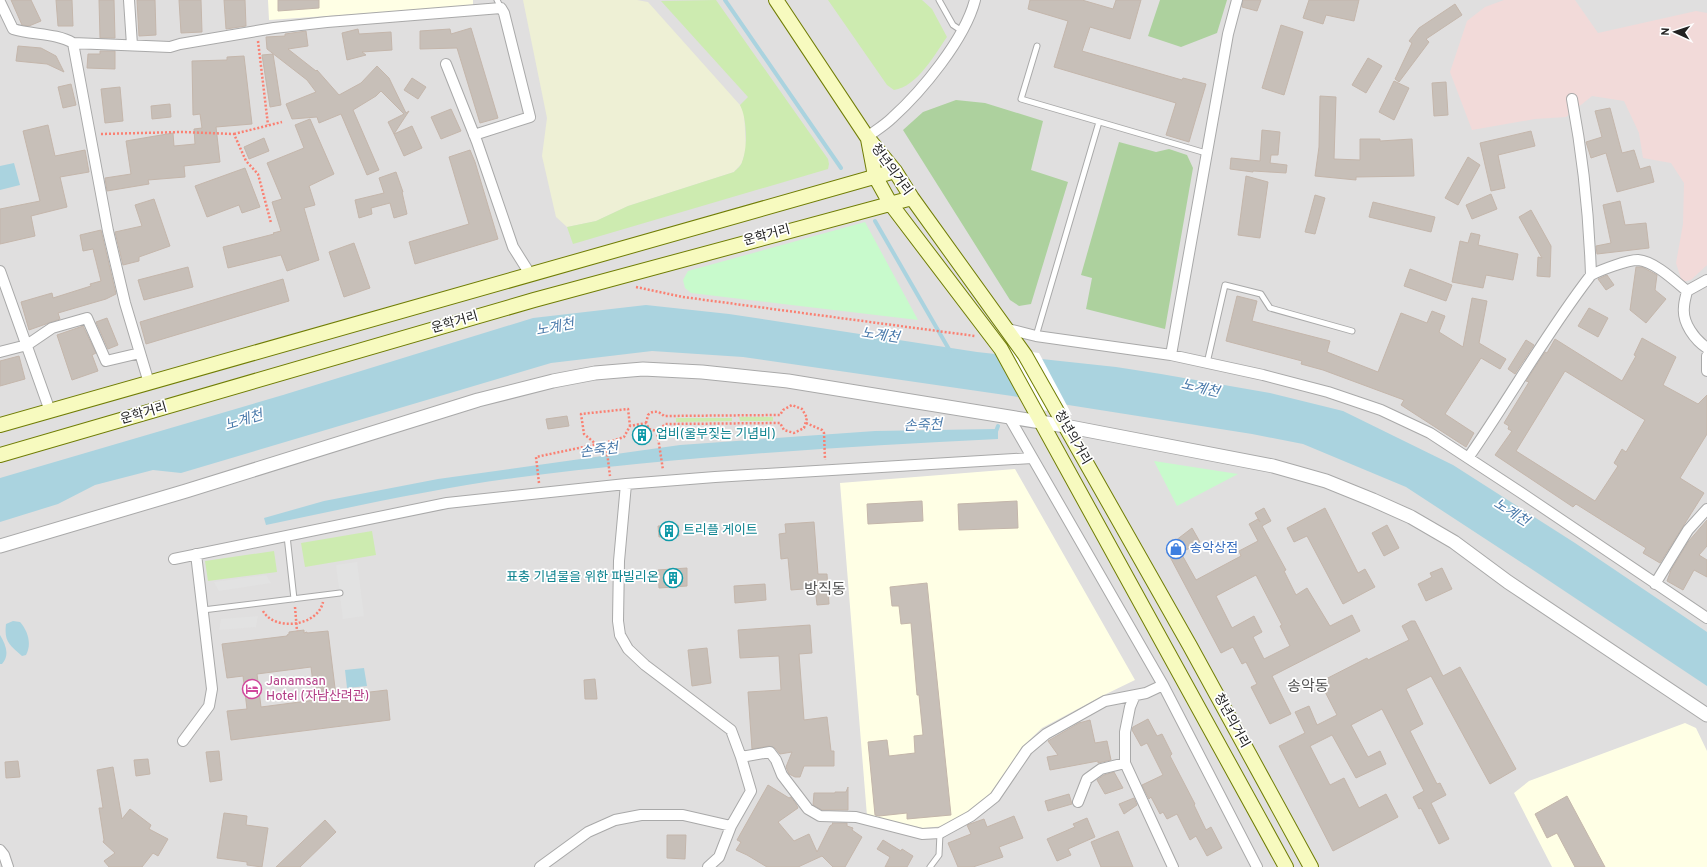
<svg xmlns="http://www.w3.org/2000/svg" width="1707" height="867" font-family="Overpass,'Noto Sans KR',sans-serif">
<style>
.residential{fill:#e0dfdf}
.commercial{fill:#f2dad9}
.education{fill:#ffffe5}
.farmland{fill:#eef0d5}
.grass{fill:#cdebb0}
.forest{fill:#add19e}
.park{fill:#c8facc}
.parking{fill:#e2e2e2}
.water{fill:#aad3df}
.pier{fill:#fff}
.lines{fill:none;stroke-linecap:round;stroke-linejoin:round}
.stream{stroke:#aad3df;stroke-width:4}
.building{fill:#c7bfb8;stroke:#c4b6ab;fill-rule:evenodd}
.service-casing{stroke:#a9a9a9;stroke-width:7}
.minor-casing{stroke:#a9a9a9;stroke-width:12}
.tertiary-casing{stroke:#a9a9a9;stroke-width:15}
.secondary-casing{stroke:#707d05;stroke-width:16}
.path{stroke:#fa8072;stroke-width:2.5;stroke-dasharray:2 2;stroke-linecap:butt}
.service{stroke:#fff;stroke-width:5}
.minor{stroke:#fff;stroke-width:10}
.tertiary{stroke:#fff;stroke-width:13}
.secondary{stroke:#f7fabf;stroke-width:14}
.labels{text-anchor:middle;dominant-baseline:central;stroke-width:3.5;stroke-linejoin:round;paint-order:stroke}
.street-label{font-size:13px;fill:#222;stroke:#fff}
.culture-label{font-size:13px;fill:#0d838f;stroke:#fff;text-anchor:start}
.shop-label{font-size:13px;fill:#366cbe;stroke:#fff;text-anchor:start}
.hotel-label{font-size:13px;fill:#b23c85;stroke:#fff;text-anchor:start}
.water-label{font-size:14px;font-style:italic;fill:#4a7aab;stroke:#fff}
.quarter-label{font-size:15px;fill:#555;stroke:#fff}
</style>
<rect width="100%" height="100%" fill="#f2efe9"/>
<path class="residential" d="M0,0H1707V867H0Z"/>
<path class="commercial" d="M1504,0H1575L1598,33L1696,11L1707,13V265L1691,280L1682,282L1676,263L1683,224L1684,183L1671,163L1643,158L1639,133L1624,101L1592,96L1566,117L1535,119L1472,130L1450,72L1467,21L1485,7Z"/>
<path class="education" d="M268,0H473V6L269,20Z
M1015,469L1135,680L1102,696L1042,728L1022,747L993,791L968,813L945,826L923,828L867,816L840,483Z
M1685,723L1696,728L1707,751V867H1552L1514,793L1529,781Z"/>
<path class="farmland" d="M523,0H637L648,2L740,105L744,112L746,148L742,163L734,172L628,206L596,221L567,227L556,217L542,156L547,118Z"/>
<path class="grass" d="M716,0L828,159L829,164L828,169L573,244L567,227L596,221L628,206L734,172C737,169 741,166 742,162C748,148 747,118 740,105L748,97L661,1Z
M828,0H922L932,9L947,37C935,54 917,87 894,90L887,85Z
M739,417H773V421H740Z
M676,418H732V421L676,422Z
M372,531L376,555L305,567L301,543Z
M274,551L277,572L208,581L205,561Z"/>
<path class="forest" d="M1160,0H1227L1217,33L1181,47L1148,36Z
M956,100L985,103L1043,121L1031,170L1068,182L1031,304L1019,306L1010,300L903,130L923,112Z
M1119,142L1156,152L1169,149L1187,155L1193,168L1165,329L1086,309L1092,278L1081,275Z"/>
<path class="park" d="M865,222L918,320L691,293L685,288L683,280L688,271Z
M1154,461L1238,474L1177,506Z"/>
<path class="parking" d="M357,562L364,616L343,619L336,565Z
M266,575L271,583L219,591L214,582Z
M258,616L256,627L219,630L221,619Z"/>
<path class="water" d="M14,163L20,185L0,190V166Z
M646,305L729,314L977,352L1116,367L1161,374L1270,393L1343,411L1453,465L1575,543L1707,632V686L1533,570L1406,487L1303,444L1252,434L1012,396L743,357L652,351L551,363L181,473L153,470L95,485L58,504L0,522V478L283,395L533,318Z
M995,429L998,432V439C837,447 675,457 514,478C431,489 348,508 266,525L264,518L324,501L438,479L680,445L875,431Z
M13,621L20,622C28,631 32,644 26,655L22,656C9,644 4,642 6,624Z
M0,635C6,645 10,655 2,664H0Z
M364,668L367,686L347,688L345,670Z"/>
<path class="pier" d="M993,347L1039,353L1072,415L1024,407Z"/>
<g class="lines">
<path class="stream" d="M725,0L841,168
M875,221L950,351
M993,434H995L998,426"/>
</g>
<path class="building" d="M11,0H31L41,21L29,26L22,25Z
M56,0H72L73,26H58Z
M99,0H114L115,38H100Z
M137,0H155L156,35L139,36Z
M179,0H201L202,32L181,33Z
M224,0H245L246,26L226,29Z
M278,0H319V8L278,11Z
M1030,0H1082L1113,9L1116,0H1141L1130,39L1090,27L1082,51L1182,80L1183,78L1206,84L1189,142L1166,135L1176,103L1054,67L1068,21L1028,9Z
M1243,0H1261L1257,11L1242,7Z
M1309,0H1359L1354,21L1326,15L1323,24L1303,18Z
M1455,4L1462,15L1426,39L1429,42L1399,82L1395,79L1412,43L1409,41L1419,28Z
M1281,25L1303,32L1284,95L1262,88Z
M471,28L498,118L480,123L457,48L420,49V31L450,29L451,34Z
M358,29L359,34L391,32L392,50L362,52L366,55L347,60L342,33Z
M306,31L308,46L288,49L316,71L317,70L339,95L361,83L377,66L389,78L406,113L409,111L394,134L388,122L404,114L381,91L376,96L353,110L379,170L367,175L341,114L319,123L317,117L292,119L286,104L316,92L307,80L267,49L266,37L285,36V34Z
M18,46L41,48L56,56L64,72L47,64L16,61Z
M100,51H115V69L87,68L88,54H100Z
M273,54L281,105L270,107L262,55Z
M244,56L252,124L216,127L220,162L184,166L185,177L148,180L149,184L107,191L105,178L131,174L126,141L173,133L174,146L195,144L194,129L202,128L200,114L193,115L192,61L227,60V57Z
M1368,58L1382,66L1366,93L1352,85Z
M412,78L426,87L418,99L404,90Z
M1394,81L1409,88L1394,120L1379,112Z
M1446,82L1448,115L1434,116L1432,83Z
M71,84L76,105L63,108L58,87Z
M120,87L123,121L105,123L101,89Z
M1320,96L1336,97L1334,159L1360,160V139H1380V141L1412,139L1414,176L1356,177V180L1315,176L1319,147Z
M170,104L171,117L152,119L151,106Z
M1610,108L1622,153L1634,150L1640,169L1650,166L1654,182L1617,192L1606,153L1591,158L1586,142L1602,137L1595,111Z
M451,109L461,131L441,139L431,117Z
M310,119L334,174L309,186L315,205L304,208L319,260L287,271L281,255L228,268L223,247L274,234L273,233L281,231L272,202L282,199L267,163L304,148L295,125Z
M48,125L55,156L85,150L89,172L60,177L67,207L31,216L35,236L0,244V209L40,201L23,131Z
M412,126L422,148L404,156L394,134Z
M1262,130L1280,132L1278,155H1271L1270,163L1287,165L1286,173L1253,171V172L1230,169L1231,158L1260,161Z
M1531,131L1535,146L1498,155L1505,188L1491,191L1480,143Z
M264,138L269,151L249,159L244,147Z
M470,150L475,162L498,239L415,264L409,242L469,224L449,157Z
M1468,157L1480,165L1458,205L1445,198Z
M245,168L260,207L242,213L239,205L207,217L195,186Z
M396,172L403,192H402L407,214L394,218L390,203L371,208L372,214L359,218L355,200L384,193L379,178Z
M1246,176L1268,182L1260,238L1238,235Z
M1491,194L1497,209L1472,219L1466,205Z
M1315,195L1325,198L1315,234L1305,232Z
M154,199L170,246L139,257V261L123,265L115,232L142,226L135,205Z
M1620,201L1625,225L1646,223L1649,248L1597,254L1596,246L1611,243L1603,205Z
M1373,202L1435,217L1431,232L1369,217Z
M1531,210L1551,246L1550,277L1537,276L1538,257L1542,258L1519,217Z
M101,230L116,294L106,299L58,313L60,319L29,330L21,302L52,293L53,298L91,286L90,284L101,281L93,249L83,251L80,235Z
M1471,233L1480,235L1478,245L1518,254L1513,280L1486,275L1483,288L1452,282L1460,241L1468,243Z
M354,243L370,288L344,297L329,252Z
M188,267L193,287L144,300L138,280Z
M1636,267H1642L1657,275L1655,290L1666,299L1646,323L1630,310Z
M1410,269L1452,285L1446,301L1404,286Z
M1607,275L1614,285L1606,290L1598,279Z
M283,279L289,301L146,344L140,322Z
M1237,296L1257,301L1252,321L1330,341L1327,352L1378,372L1401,313L1427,323L1432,311L1445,316L1439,332L1463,347L1472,298L1487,301L1479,343L1506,359L1500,369L1481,358L1445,414L1474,433L1466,447L1401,405L1404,400L1323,370L1301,364L1302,361L1226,341Z
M1589,308L1608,318L1598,337L1578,326Z
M107,318L118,345L108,349L96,322Z
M83,326L96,353L92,355L98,371L72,380L57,335Z
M1642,338L1676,357L1663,385L1698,404L1707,395V434L1680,478L1704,493L1660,563L1643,553L1646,548L1576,504L1573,507L1495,455L1512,431L1508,429L1509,426L1504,423L1529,382L1526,381L1545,352L1547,353L1555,339L1622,381L1636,356L1634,355ZM1565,371L1645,420L1626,452L1622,449L1614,463L1618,466L1595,501L1516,451Z
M1526,340L1534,345L1515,374L1508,369Z
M19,356L25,379L0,386V361Z
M567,416L569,426L548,429L546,419Z
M922,501L923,521L868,524L867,504Z
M1017,501L1018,528L959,530L958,504Z
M1264,508L1271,521L1262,526L1286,570L1284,571L1296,595L1307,588L1330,626L1352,615L1360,631L1272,676L1291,714L1270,724L1251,687L1257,684L1246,662L1242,664L1233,647L1221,653L1169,555L1171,544L1192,528L1200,542L1181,553L1196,580L1241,556L1239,551L1258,541L1249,524L1258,519L1260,522L1255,513ZM1256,575L1282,625L1280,626L1290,646L1264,659L1253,637L1262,632L1254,616L1232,628L1216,596Z
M1325,508L1358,573L1365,569L1375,587L1343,604L1307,536L1294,542L1287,528Z
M1707,520V546L1699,555L1707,560V577L1694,570L1683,590L1667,581L1671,570L1688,542Z
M814,522L818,574H827L829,604L817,605L815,588L791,590L788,558L781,559L779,534L786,533L785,524Z
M678,525L679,536L659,537L658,526Z
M1387,525L1399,548L1384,556L1372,533Z
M687,568V586L659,588L658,570Z
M1442,568L1452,589L1426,601L1418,584L1432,577L1430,573Z
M927,583L951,815L907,819V813L879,816L875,815L868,742L887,740L889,756L915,753L914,736L923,735L919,695H917L911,623L901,624L899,606H892L890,587Z
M765,584L766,600L735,603L734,586Z
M1411,621H1415L1443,676L1460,667L1516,769L1490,784L1431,676L1406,689L1423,724L1410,731L1437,784L1440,783L1446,795L1431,803L1449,839L1439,844L1421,808L1419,809L1413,797L1424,791L1382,709L1351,725L1368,757L1380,751L1386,764L1356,778L1332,735L1310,746L1330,785L1344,778L1359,808L1386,794L1398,817L1333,851L1279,746L1305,733L1295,712L1309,706L1317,725L1337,715L1320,682L1367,658L1368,660L1409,640L1402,626Z
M810,625L812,653L799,654L804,720L827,717L831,751H834V766H804L800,777H795L789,774L786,767L792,752L780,754L775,748L769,746L752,749L748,692L781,690L779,656L740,658L738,630Z
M304,630V633L307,632V633L328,631L336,696L387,690L390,720L231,740L227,711L247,709L243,676L227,678L222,644L287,636V635L289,634V632ZM311,667L315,700L261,707L257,674Z
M707,648L711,683L692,686L688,650Z
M595,679L597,699H585L584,680Z
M1148,719L1157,736L1162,734L1172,754L1170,756L1195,804L1194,805L1206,830L1211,827L1222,848L1207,856L1196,836L1190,840L1177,814L1167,819L1163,812L1160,814L1151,797L1149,799L1142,785L1163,775L1147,743L1141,746L1132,730L1133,727Z
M1090,720L1095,743L1107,741L1111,760L1098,763V761L1050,770L1047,757L1058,755L1048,741L1079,723Z
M219,751L222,780L210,782L206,752Z
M148,759L150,774L136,776L134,760Z
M18,761L20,777L6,778L5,762Z
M113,767L122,819L130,809L151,825L149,829L168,839L158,856L153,853L142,867H109L104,861L115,853L103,842L104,840L99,808H103L97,770Z
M1114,772L1123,788L1105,794L1097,780L1104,775Z
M768,785L789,798L791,797L796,804L798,808L778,822L794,841L809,834L817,852L830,826L833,824L832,823H847V826L853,828L852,830L862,837L845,867H833L822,856L798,867H767L747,855L736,850L741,842L737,840Z
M848,787V810H822L813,805L814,793H835V792H846Z
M1069,794L1072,804L1048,811L1045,801Z
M1567,796L1605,867H1575L1557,833L1547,838L1535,814Z
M1134,798L1137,805L1124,814L1119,804Z
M224,813L247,816L246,825L268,828L262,867L247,865V862L217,858Z
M1014,816L1023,838L999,847L1003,857L973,867H958L948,843L971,834L967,825L984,819L987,827Z
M1087,818L1095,837L1068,849L1071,855L1057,861L1047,839L1075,827L1073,824Z
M325,820L336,832L300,867H276Z
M1118,831L1133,867H1101L1091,842Z
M667,835H686L685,859L667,858Z
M883,840L901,851L902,849L913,856L907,867H885L890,857L877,849Z"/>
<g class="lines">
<defs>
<path id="service" d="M497,0L501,8
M939,0L953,25L962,31
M1037,46L1021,99L1206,153
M1036,336L1099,122
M1207,363L1225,285L1261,294L1270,308L1352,331
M287,536L294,599
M203,610L340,593
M930,867L939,855L940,833"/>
<path id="minor" d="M129,0L132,45
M0,2L13,29C32,35 56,33 73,43L108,231L125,303L149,383
M73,43L170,47L180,44L274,28L327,22L501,8L504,13L530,117L474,135
M446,64L477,142L513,247L530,274
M867,137C875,131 885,125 892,118C922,91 965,39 975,0
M0,271L50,411
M1591,275C1601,270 1627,260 1638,260C1654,261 1675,281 1687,291
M1707,280L1687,291C1686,296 1684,302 1684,307C1682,323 1695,340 1707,348
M1008,329L1036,336L1171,355L1263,375L1328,392L1381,410L1430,433L1523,494L1707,618
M0,352L27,345L52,328L87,318L106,361L140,353
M1171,355L1228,34L1237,0
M1707,356V371
M1009,417L1163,685
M1468,458C1510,398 1546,333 1591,275C1589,216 1583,157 1572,99
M626,484L619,561L618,621L620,635L628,649L645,665L731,730L741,757L751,791L731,826L719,857L708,867
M174,559L447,503L626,484L715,477L1032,458
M1655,584L1688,530L1707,509
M1135,695L1130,707L1125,732V763L1173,867
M183,741L209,706L212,689L196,554
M741,757L770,752L776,760L782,775L808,809L820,816L856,817L922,834L940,833L971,816L995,797L1027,750L1046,734L1105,701L1146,693L1163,685L1257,867
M1078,802L1087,779L1101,769L1125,763
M0,850L4,855L8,867
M540,867L588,832L615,820L641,815H683L731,826"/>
<path id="tertiary" d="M0,546L186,491L478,400L553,381L595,373L643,369L702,372L788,381L1065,426L1273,466L1326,481L1373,500L1411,517L1454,542L1508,582L1707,715"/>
<path id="secondary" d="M776,0L867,137L895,171L912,198L1025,355L1190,646L1311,867
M868,139L875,176L890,203L1001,349L1286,867
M0,425L895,171
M0,455L534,300L912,198"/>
</defs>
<use href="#service" class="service-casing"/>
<use href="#minor" class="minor-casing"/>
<use href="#tertiary" class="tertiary-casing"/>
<use href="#secondary" class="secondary-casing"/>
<path class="path" d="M258,41L268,125
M101,134L182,132L234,134L246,161L258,174L271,223
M234,134L282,122
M636,287L683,297L975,336
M646,423L648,415C653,410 659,411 664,416L780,415L783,410L792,405L802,409L807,418L804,428L794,433L784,430L780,423L665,424L660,430L657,431
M806,423L822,430L824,433L825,460
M604,443L607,452L610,476
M597,445L584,434L581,414L628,409L630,426
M539,483L536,457L612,441L624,437L630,426L646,423L649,429L657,431L663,470
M295,607L297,631
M263,611C275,632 318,626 323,602"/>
<use href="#service" class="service"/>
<use href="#minor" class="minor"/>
<use href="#tertiary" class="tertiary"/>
<use href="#secondary" class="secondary"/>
</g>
<defs>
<symbol id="building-ring" viewBox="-11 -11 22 22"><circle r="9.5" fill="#fff" stroke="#0f9aa8" stroke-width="1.5"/><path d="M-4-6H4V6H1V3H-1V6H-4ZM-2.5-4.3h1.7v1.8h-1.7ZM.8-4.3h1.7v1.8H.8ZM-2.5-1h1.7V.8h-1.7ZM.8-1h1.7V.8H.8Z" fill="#0f9aa8"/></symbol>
<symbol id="shop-ring" viewBox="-11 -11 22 22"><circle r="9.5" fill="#fff" stroke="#3f7fe0" stroke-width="1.5"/><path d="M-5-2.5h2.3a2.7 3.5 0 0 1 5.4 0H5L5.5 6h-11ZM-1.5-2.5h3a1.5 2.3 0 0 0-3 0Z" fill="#3f7fe0"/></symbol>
<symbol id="hotel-ring" viewBox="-11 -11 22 22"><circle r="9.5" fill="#fff" stroke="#d1479c" stroke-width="1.5"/><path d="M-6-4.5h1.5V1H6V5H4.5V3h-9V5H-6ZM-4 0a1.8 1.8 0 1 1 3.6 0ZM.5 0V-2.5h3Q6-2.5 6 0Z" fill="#d1479c"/></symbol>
</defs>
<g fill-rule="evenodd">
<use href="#building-ring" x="631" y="424" width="22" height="22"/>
<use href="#building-ring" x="658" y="520" width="22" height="22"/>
<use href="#shop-ring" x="1165" y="538" width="22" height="22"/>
<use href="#building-ring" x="662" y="567" width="22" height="22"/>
<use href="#hotel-ring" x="241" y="678" width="22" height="22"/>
</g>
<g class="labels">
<g class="street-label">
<text transform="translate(891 170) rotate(54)">청년의거리</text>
<text transform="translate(767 236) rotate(-15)">운학거리</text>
<text transform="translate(455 323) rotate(-16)">운학거리</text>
<text transform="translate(144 414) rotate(-16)">운학거리</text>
<text transform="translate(1072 438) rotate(60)">청년의거리</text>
<text transform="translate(1231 721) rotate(61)">청년의거리</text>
</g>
<g class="culture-label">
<text x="656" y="435">업비(울부짖는 기념비)</text>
<text x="683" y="531">트리플 게이트</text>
<text x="659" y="578" text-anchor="end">표충 기념물을 위한 파빌리온</text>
</g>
<g class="shop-label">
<text x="1190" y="549">송악상점</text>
</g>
<g class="hotel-label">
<text x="266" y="682">Janamsan<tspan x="266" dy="15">Hotel (자남산려관)</tspan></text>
</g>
<g class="water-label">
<text transform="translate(555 328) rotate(-11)">노계천</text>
<text transform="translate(880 336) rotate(8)">노계천</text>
<text transform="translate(1200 389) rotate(13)">노계천</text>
<text transform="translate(244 421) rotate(-17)">노계천</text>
<text transform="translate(923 426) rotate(-2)">손죽천</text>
<text transform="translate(599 451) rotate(-7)">손죽천</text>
<text transform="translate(1511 513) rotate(32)">노계천</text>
</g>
<g class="quarter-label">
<text x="825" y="590">방직동</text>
<text x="1308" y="687">송악동</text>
</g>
</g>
<g transform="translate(1675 32) rotate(273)" stroke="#ffffff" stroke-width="3" paint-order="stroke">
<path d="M0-3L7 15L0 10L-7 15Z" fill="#222222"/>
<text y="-6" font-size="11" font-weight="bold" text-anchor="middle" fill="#222222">N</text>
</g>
</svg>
